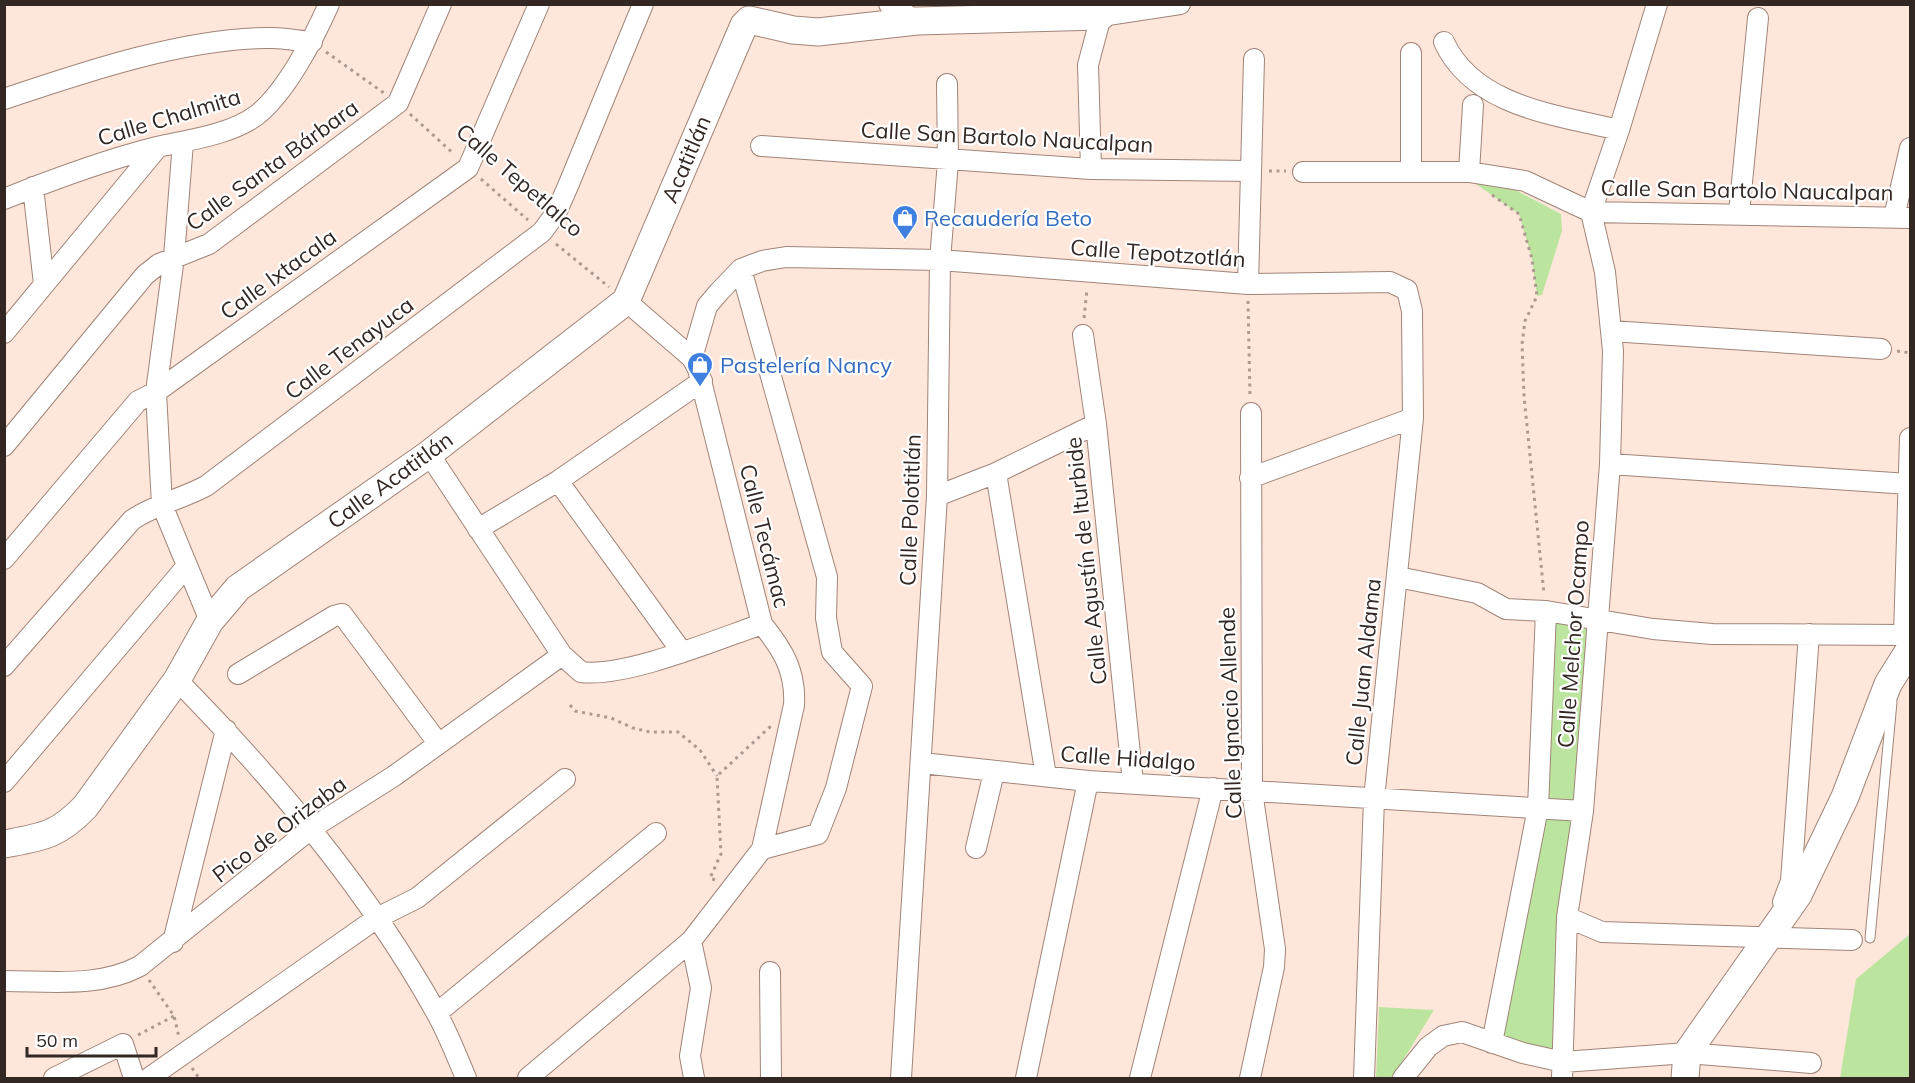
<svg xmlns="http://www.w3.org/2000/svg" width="1915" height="1083" font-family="Mulish,sans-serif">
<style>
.green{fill:#bbe59e}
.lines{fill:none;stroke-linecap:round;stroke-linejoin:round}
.lane-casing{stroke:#a08477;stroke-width:11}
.street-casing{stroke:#a08477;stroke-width:22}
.secondary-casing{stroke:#a08477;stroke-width:29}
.path{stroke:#ac9990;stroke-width:3;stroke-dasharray:3 4.5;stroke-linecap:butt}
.lane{stroke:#fff;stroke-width:9}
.street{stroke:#fff;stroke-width:20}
.secondary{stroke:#fff;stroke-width:27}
.labels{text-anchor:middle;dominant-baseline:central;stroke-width:4.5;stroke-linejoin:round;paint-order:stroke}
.street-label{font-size:22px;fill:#322722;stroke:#fff}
.shop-label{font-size:22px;fill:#366cbe;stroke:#fff;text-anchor:start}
</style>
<rect width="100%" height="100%" fill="#ffe6db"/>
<path class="green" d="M1470,180L1508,186L1561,214L1562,231L1542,295L1537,296L1532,259L1519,214Z
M1546,611L1599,620L1563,1062L1492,1043L1538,808Z
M1910,934V1078H1840L1856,979Z
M1379,1007L1434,1010L1392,1078H1376Z"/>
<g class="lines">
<defs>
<path id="lane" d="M1870,938L1892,702"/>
<path id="street" d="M889,4L917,21
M1444,42C1474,107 1557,115 1619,130
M1411,53V171
M4,99C84,72 188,37 272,38C285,38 299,41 312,42
M183,142L174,257L156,392L162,505L210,621
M761,146L1091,169L1251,171
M1091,169L1088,65L1101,16L1180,4
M1303,172H1469L1525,181L1591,212L1910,218
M1469,172L1473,105
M33,187L44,284
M4,199C54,179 105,160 157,147C188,140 230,135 257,115C286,92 314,38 329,4
M1739,213L1758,18
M1894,217L1910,148
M1248,284L1254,59
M626,301L692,358L698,369L762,624C783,650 796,671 794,705L762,849
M1611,331L1881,349
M4,333L158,147
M1083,335L1096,424L1133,783
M692,358L707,306L719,292L741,269L762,261L786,257L940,260L1248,284L1390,282L1407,290L1412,311L1413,418L1374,799L1364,1078
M4,446L145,275L159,264L209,244L398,103L441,4
M429,454L562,655L581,672C625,678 718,639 762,624
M1610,464L1909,484
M996,473L1046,776
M1250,478L1413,418
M558,481L682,652
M937,496L996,473L1096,424
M478,529L558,481L702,381
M4,559L138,401L156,392L468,168L539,4
M1398,577L1477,593L1506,609L1546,611L1653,629L1712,634L1904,635L1910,642
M1904,635L1910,438
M4,666L132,520C155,504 182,499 206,486L542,232L556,213L568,186L643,4
M238,674L334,616L342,614L438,743
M177,680C275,780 367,889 436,1012C448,1033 457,1057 466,1078
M922,763L1088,781L1583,811
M4,782L186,567
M976,848L994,772
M1783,902L1791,881L1809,634
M1567,917L1602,932L1852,940
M691,941L701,988L690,1056L694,1078
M173,942L226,730
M770,972L771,1078
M4,981C50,981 99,988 140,966L312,828L394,776L562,655
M437,1013L656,833
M1492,1043L1538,808L1546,611
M54,1078L123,1044L134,1078
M149,1078L377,918L417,898L565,779
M528,1078L691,941L762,849L818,834L836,788L862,686L832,652L826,618L827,577L741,269
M901,1078L937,496L940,260L948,161L947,84
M1026,1078L1088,781
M1140,1078L1213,788
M1250,1078L1274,967L1275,949L1252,791L1251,413
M1403,1078L1428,1047L1443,1036L1462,1032L1523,1053L1563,1062L1687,1053L1811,1063
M1562,1078L1567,917L1583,811L1610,464L1613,351L1605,272L1591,212L1619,130L1657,4"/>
<path id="secondary" d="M4,844C42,837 57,836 85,807L177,680L210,621L238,588L429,454L626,301L744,25L749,20L793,30L818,32L917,21L1101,16L1109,4
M1685,1078L1687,1053L1798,895L1845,797L1888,684L1910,649"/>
</defs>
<use href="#lane" class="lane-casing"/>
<use href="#street" class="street-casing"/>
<use href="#secondary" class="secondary-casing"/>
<path class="path" d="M326,52L384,93
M410,114L454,154
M1269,171H1286
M481,179L528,220
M1492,195L1519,214L1532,259L1537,296L1525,321L1522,344L1524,396L1544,594
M556,244L609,287
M1248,301L1250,396
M1084,318L1087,289
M1897,351L1910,353
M570,705L575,711L611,718L633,728L650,732H678L700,750L717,776
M715,880L710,878L721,854L717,776L771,726
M149,980L174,1016L179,1037
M138,1035L174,1016
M192,1068L199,1078"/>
<use href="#lane" class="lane"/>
<use href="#street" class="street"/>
<use href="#secondary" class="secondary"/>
</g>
<defs>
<symbol id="shop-pin" viewBox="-11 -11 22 30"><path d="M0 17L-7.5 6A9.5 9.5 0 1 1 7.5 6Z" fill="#3f7fe0" stroke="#fff"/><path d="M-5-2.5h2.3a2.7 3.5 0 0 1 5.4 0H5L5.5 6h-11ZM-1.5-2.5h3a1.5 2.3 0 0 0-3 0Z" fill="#fff"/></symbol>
</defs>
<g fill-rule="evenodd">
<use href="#shop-pin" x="890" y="203" width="30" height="40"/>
<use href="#shop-pin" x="685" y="350" width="30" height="40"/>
</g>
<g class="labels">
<g class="street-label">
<text transform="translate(169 117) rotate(-17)">Calle Chalmita</text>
<text transform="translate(1007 137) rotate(3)">Calle San Bartolo Naucalpan</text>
<text transform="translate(686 159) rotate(-67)">Acatitlán</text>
<text transform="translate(272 165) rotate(-36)">Calle Santa Bárbara</text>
<text transform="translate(520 180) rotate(41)">Calle Tepetlalco</text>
<text transform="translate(1747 190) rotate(1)">Calle San Bartolo Naucalpan</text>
<text transform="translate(1158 253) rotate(4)">Calle Tepotzotlán</text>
<text transform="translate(278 274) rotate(-36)">Calle Ixtacala</text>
<text transform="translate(349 348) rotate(-37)">Calle Tenayuca</text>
<text transform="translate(390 480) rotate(-36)">Calle Acatitlán</text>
<text transform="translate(910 510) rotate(-88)">Calle Polotitlán</text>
<text transform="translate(765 536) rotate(76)">Calle Tecámac</text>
<text transform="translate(1086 561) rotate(-96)">Calle Agustín de Iturbide</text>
<text transform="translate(1573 634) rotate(-86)">Calle Melchor Ocampo</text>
<text transform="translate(1363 672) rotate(-84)">Calle Juan Aldama</text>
<text transform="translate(1230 713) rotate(-92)">Calle Ignacio Allende</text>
<text transform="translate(1128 758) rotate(4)">Calle Hidalgo</text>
<text transform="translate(279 829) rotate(-37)">Pico de Orizaba</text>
</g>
<g class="shop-label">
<text x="924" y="218">Recaudería Beto</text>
<text x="720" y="365">Pastelería Nancy</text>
</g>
</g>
<rect width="1915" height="1083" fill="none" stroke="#322722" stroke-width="12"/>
<path d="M27 1047v9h129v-9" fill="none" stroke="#322722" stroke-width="3"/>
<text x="36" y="1047" font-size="18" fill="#322722" stroke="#ffffff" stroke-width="4.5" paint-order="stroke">50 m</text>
</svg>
